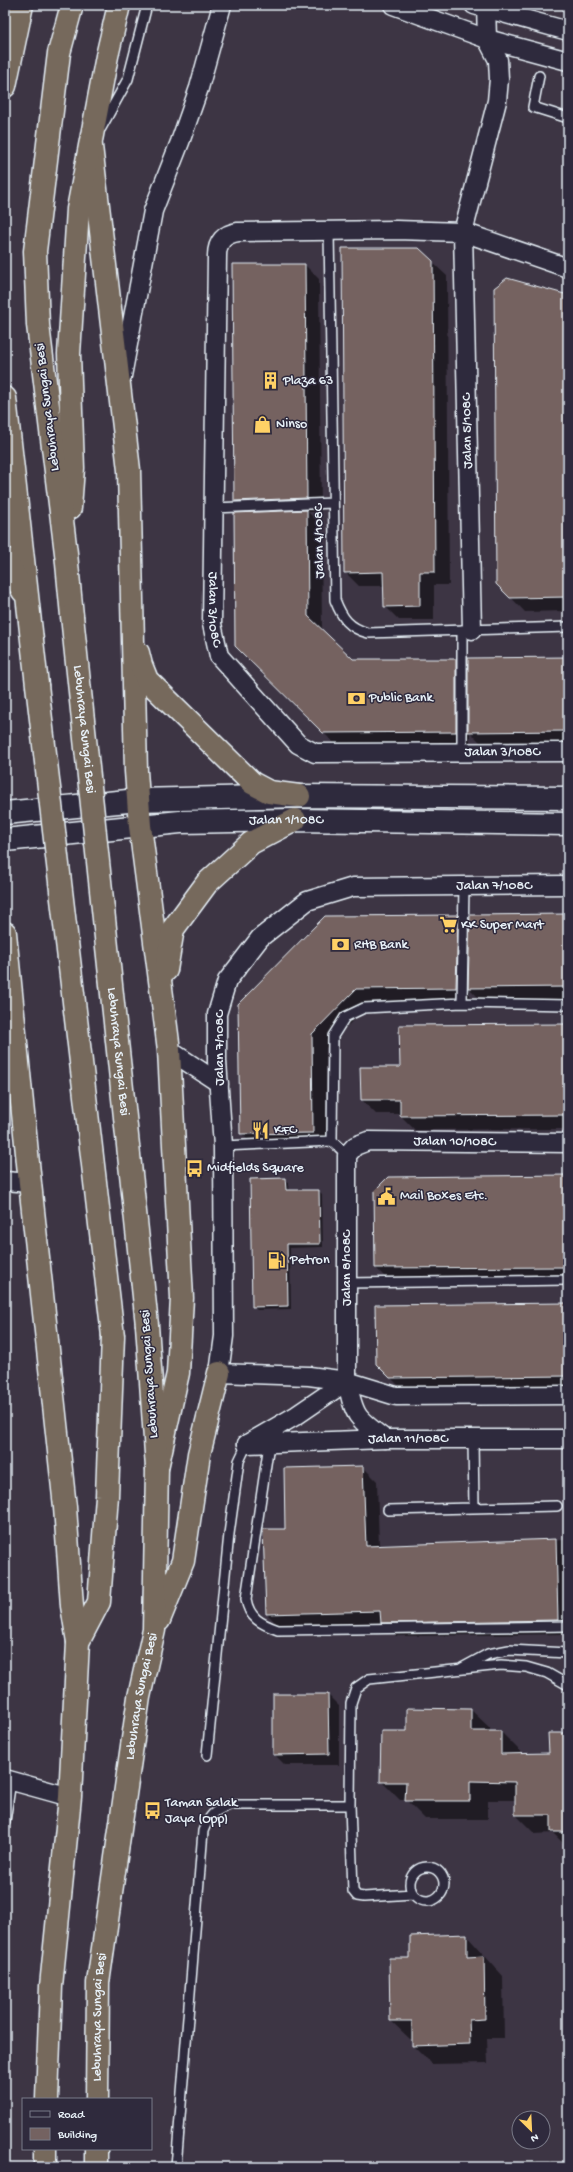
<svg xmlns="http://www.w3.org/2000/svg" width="573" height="2172" font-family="'Gochi Hand',sans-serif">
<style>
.shadow{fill:#0007}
.building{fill:#746261;stroke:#e8f1f8}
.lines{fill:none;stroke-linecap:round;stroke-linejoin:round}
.lane-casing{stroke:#e8f1f8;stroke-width:12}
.street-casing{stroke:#e8f1f8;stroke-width:21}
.secondary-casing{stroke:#e8f1f8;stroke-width:25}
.highway-casing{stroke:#e8f1f8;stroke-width:25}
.lane{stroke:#2f2a3d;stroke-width:9}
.street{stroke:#2f2a3d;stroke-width:18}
.secondary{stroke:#2f2a3d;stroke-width:22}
.highway{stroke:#76695c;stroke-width:22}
.highway-bridge-casing{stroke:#e8f1f8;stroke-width:25;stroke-linecap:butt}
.highway-bridge{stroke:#76695c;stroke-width:22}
.labels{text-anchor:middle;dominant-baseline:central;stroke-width:3;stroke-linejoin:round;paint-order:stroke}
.poi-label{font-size:14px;fill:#e8f1f8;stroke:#2f2a3d;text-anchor:start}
.street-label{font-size:14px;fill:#e8f1f8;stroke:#2f2a3d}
</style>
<rect width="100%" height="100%" fill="#3d3544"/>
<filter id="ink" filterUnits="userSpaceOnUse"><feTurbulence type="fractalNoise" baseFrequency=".025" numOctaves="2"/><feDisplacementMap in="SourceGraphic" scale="8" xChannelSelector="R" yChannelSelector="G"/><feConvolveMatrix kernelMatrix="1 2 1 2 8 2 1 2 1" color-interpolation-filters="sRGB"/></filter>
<g filter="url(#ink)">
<path class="shadow" d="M418,249L447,276L449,585H434V620H399L385,606V586H359L345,572Z
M305,265L319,279L321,512H308L321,525L322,630L352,660H456L469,673L568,659V745H483L470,732V746L338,747L236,646L248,514L235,501Z
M568,296V611L525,612L497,583Z
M568,915V1001L483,1002L470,989V1002L370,1003L326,1048V1147H255L241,1133L239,1005L457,916L470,929Z
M568,1025V1129L415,1130L401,1116V1114H376L362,1100L401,1068Z
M568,1177V1281L390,1282L376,1268Z
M285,1179L288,1183L289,1191H319L322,1194L323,1247L290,1248L291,1309L257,1310L253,1306Z
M568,1304V1390L405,1392L377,1364Z
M363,1467L377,1481L379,1546L568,1540V1634L396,1636L384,1625L281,1628L267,1614L265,1530H287L285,1469Z
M328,1695L339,1706V1765H285L274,1754Z
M471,1710L490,1728V1732H501L520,1751V1755L550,1754L568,1734V1848L553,1833L535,1834L516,1815V1800H488V1819H425L406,1800H400L381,1781L408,1732Z
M466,1935L503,1976L504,2038H487L488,2063L432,2064L413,2045V2039H410L391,2021L411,1959Z
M519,2162H568V2167H519Z"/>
<path class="building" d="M342,248H419L433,261L435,572H420V606L384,607L383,572L344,573Z
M232,264H305L307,498L234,501Z
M507,278L568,295V597L510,598L496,584L494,288Z
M307,510L308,616L353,659H456V732L323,733L235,646L234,513Z
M568,657V731L468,732V658Z
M568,914V987L468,988L470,915Z
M458,915L456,988L356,989L312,1034L313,1133L240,1134L238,1004L325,916Z
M568,1024V1115L400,1116V1100H361L360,1067H400L399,1025Z
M568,1175V1267L375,1268L374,1191L388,1177Z
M285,1178L286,1190H319L320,1244H287L288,1306L252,1307L250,1179Z
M568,1303V1376L390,1378L376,1364L375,1305Z
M363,1466L366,1546L556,1539L558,1620L381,1623L380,1611L266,1614L263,1529H285L284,1468Z
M273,1694H328L329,1754L273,1755Z
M407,1708L471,1709V1731H501V1754L549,1753L548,1733H568V1832H551V1815H515V1782L470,1781V1801H405L406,1782H380L381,1731H407Z
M467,1934V1957L484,1956L485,2019L469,2020L470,2044L412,2046V2021H390L389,1958H410V1936Z"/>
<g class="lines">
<defs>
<path id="lane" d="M539,76L533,107L568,118
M101,128L128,79L147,5
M329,232L335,600C342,618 349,628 368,633L568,627
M214,508L333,503
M462,630V752
M462,1003L464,886
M223,1146L332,1141
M347,1155L332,1141L333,1036L345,1017L364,1008L462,1003L568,1005
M347,1283L568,1280
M473,1440L474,1508
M269,1444L246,1599C249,1618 261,1624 278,1630L568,1626
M388,1510L557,1506
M462,1668L488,1654L509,1650L568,1653
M207,1755L229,1534L239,1461L247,1444
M350,1805L353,1891L357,1896L364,1897L413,1894
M5,1821L11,1781
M410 1884a17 17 0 1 1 34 0a17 17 0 1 1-34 0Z
M176,2167L203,1831C209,1816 214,1810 230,1805H350L351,1703L356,1688L369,1679L501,1665L526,1667L547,1673L568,1685"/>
<g id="street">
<path d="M393,5L487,39L568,61"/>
<path d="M474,5L568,31"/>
<path id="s1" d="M568,268L463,232L396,230L238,232C224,234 217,242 217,256L212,624L219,656L298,744L315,753L568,752"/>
<path d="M122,376L153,211L180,142L199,88L222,5"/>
<path d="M472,630L463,232L497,101L499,79L498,60L487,39L486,5"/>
<path d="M568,885L353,887L307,901L260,938L227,981L217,1014V1061L223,1146L224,1336L219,1373L309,1376L347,1381L396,1396L568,1395"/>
<path d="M169,1050L219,1083"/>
<path d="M5,1181L30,1183"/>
<path id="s2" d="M385,1439C356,1418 354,1416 347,1381V1155L355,1146L368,1141L568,1143"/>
<path id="s3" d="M247,1444L385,1439H568"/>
<path d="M247,1444L297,1415L347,1381"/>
<path d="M5,1779L70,1797"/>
</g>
<g id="secondary">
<path d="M5,813L138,800L299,796L568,798"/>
<path id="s4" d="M5,840L180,822L295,820L568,824"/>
</g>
<g id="highway">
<path d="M5,86L22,5"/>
<path d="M91,146L129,470L136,771L140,826L169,1050L182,1298L178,1373L157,1468"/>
<path d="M5,398L37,685"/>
<path d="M70,508L73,468L69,354L78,209L107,56L119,5"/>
<path d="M5,559L23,591"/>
<path d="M72,616L66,553L38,325L35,251L59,53L72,5"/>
<path d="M138,653L141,665L147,680L252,783L269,792L299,796"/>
<path d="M5,933L30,1183L65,1507L72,1606L78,1642"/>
<path d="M166,970L173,929L207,883L251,843L295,820"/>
<path d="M159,1620L183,1561L199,1454L219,1373"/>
<path d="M47,2099L51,1986L70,1797L78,1642L99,1602L107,1496L113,1336"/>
<path id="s5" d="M97,2099L98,1983L139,1697L154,1630L157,1468L147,1325"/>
<path d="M45,2167V2149"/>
<path d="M96,2167V2149"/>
</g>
</defs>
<use href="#lane" class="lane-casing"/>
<use href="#street" class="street-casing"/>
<use href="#secondary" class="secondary-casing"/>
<use href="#highway" class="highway-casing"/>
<use href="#lane" class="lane"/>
<use href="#street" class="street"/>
<use href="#secondary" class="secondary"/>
<use href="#highway" class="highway"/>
<defs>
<g id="highway-bridge">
<path id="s6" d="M72,616L147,1325"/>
<path d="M37,685L113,1336"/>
</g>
</defs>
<use href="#highway-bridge" class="highway-bridge-casing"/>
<use href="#highway-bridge" class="highway-bridge"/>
</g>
</g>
<defs>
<symbol id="building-bare" viewBox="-9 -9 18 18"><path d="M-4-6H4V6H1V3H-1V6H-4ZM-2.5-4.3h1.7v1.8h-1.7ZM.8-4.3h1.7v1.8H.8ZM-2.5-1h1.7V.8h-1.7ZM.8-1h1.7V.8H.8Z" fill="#ffd166" stroke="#2f2a3d" stroke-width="2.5" paint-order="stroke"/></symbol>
<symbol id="shop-bare" viewBox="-9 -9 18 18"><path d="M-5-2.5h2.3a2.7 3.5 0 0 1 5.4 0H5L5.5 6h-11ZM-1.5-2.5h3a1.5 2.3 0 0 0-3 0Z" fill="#ffd166" stroke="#2f2a3d" stroke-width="2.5" paint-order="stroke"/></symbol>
<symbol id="bank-bare" viewBox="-9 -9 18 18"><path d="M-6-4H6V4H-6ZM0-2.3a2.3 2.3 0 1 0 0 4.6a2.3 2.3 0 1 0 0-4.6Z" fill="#ffd166" stroke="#2f2a3d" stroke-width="2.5" paint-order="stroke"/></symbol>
<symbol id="supermarket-bare" viewBox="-9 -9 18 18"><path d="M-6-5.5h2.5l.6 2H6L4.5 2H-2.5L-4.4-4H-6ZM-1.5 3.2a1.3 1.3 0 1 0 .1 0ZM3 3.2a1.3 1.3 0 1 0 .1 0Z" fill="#ffd166" stroke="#2f2a3d" stroke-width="2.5" paint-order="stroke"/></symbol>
<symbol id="restaurant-bare" viewBox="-9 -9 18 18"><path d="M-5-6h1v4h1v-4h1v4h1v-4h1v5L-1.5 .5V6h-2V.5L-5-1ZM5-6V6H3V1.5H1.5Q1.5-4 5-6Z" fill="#ffd166" stroke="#2f2a3d" stroke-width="2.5" paint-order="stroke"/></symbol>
<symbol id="bus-bare" viewBox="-9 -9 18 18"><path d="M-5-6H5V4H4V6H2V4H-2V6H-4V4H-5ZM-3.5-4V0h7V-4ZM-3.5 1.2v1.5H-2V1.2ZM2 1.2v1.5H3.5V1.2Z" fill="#ffd166" stroke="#2f2a3d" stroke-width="2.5" paint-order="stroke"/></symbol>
<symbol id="civic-bare" viewBox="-9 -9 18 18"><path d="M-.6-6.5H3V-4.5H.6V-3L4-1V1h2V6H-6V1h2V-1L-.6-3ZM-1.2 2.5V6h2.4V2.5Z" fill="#ffd166" stroke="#2f2a3d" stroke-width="2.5" paint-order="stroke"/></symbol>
<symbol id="fuel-bare" viewBox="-9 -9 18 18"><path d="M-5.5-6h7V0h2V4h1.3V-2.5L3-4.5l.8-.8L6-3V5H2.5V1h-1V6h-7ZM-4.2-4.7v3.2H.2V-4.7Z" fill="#ffd166" stroke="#2f2a3d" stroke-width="2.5" paint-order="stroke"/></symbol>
</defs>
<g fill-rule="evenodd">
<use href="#building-bare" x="258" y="368" width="25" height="25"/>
<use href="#shop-bare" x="250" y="412" width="25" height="25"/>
<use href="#bank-bare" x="344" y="686" width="25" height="25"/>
<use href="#supermarket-bare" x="436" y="912" width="25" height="25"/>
<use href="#bank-bare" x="328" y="932" width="25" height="25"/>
<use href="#restaurant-bare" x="248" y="1118" width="25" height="25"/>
<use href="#bus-bare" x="182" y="1156" width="25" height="25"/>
<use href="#civic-bare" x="374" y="1184" width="25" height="25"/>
<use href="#fuel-bare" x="264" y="1248" width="25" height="25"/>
<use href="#bus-bare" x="140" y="1798" width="25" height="25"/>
</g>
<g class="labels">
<g class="poi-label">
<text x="283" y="381">Plaza 63</text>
<text x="276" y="424">Ninso</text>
<text x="369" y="698">Public Bank</text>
<text x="461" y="925">KK Super Mart</text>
<text x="354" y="945">RHB Bank</text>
<text x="274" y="1130">KFC</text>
<text x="207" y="1168">Midfields Square</text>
<text x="400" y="1196">Mail Boxes Etc.</text>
<text x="290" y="1260">Petron</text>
<text x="165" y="1803">Taman Salak<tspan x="165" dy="16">Jaya (Opp)</tspan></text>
</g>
<g class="street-label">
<text transform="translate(48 407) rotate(-97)">Lebuhraya Sungai Besi</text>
<text transform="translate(468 431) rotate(-91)">Jalan 5/108C</text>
<text transform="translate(320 541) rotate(-91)">Jalan 4/108C</text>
<text stroke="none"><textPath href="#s1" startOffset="725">Jalan 3/108C</textPath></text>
<text stroke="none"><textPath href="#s6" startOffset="114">Lebuhraya Sungai Besi</textPath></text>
<text stroke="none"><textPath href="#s1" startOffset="1097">Jalan 3/108C</textPath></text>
<text stroke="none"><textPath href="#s4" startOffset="282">Jalan 1/108C</textPath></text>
<text x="494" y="886">Jalan 7/108C</text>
<text transform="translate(220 1048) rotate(-90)">Jalan 7/108C</text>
<text stroke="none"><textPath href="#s6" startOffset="438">Lebuhraya Sungai Besi</textPath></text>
<text stroke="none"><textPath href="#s2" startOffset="411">Jalan 10/108C</textPath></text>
<text transform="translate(347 1268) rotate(-90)">Jalan 8/108C</text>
<text transform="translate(150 1374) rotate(-94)">Lebuhraya Sungai Besi</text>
<text stroke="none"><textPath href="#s3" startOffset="161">Jalan 11/108C</textPath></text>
<text stroke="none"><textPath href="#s5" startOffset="406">Lebuhraya Sungai Besi</textPath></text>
<text stroke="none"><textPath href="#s5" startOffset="82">Lebuhraya Sungai Besi</textPath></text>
</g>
</g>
<rect width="573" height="2172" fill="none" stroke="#2f2a3d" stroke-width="20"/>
<rect x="10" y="10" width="553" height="2152" fill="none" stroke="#e8f1f8" stroke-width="1.5" filter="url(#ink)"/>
<rect x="22" y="2098" width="130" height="52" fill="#2f2a3d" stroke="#797a88"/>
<rect x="30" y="2111" width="20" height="6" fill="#2f2a3d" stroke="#797a88"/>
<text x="58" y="2118" font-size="12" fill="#e8f1f8">Road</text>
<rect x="30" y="2128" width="20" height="12" fill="#746261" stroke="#797a88"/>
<text x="58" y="2138" font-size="12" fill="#e8f1f8">Building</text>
<g transform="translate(531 2130) rotate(156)"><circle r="19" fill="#2f2a3d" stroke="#797a88"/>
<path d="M0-3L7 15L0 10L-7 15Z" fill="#ffd166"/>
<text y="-6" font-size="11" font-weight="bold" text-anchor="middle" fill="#e8f1f8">N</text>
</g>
</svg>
